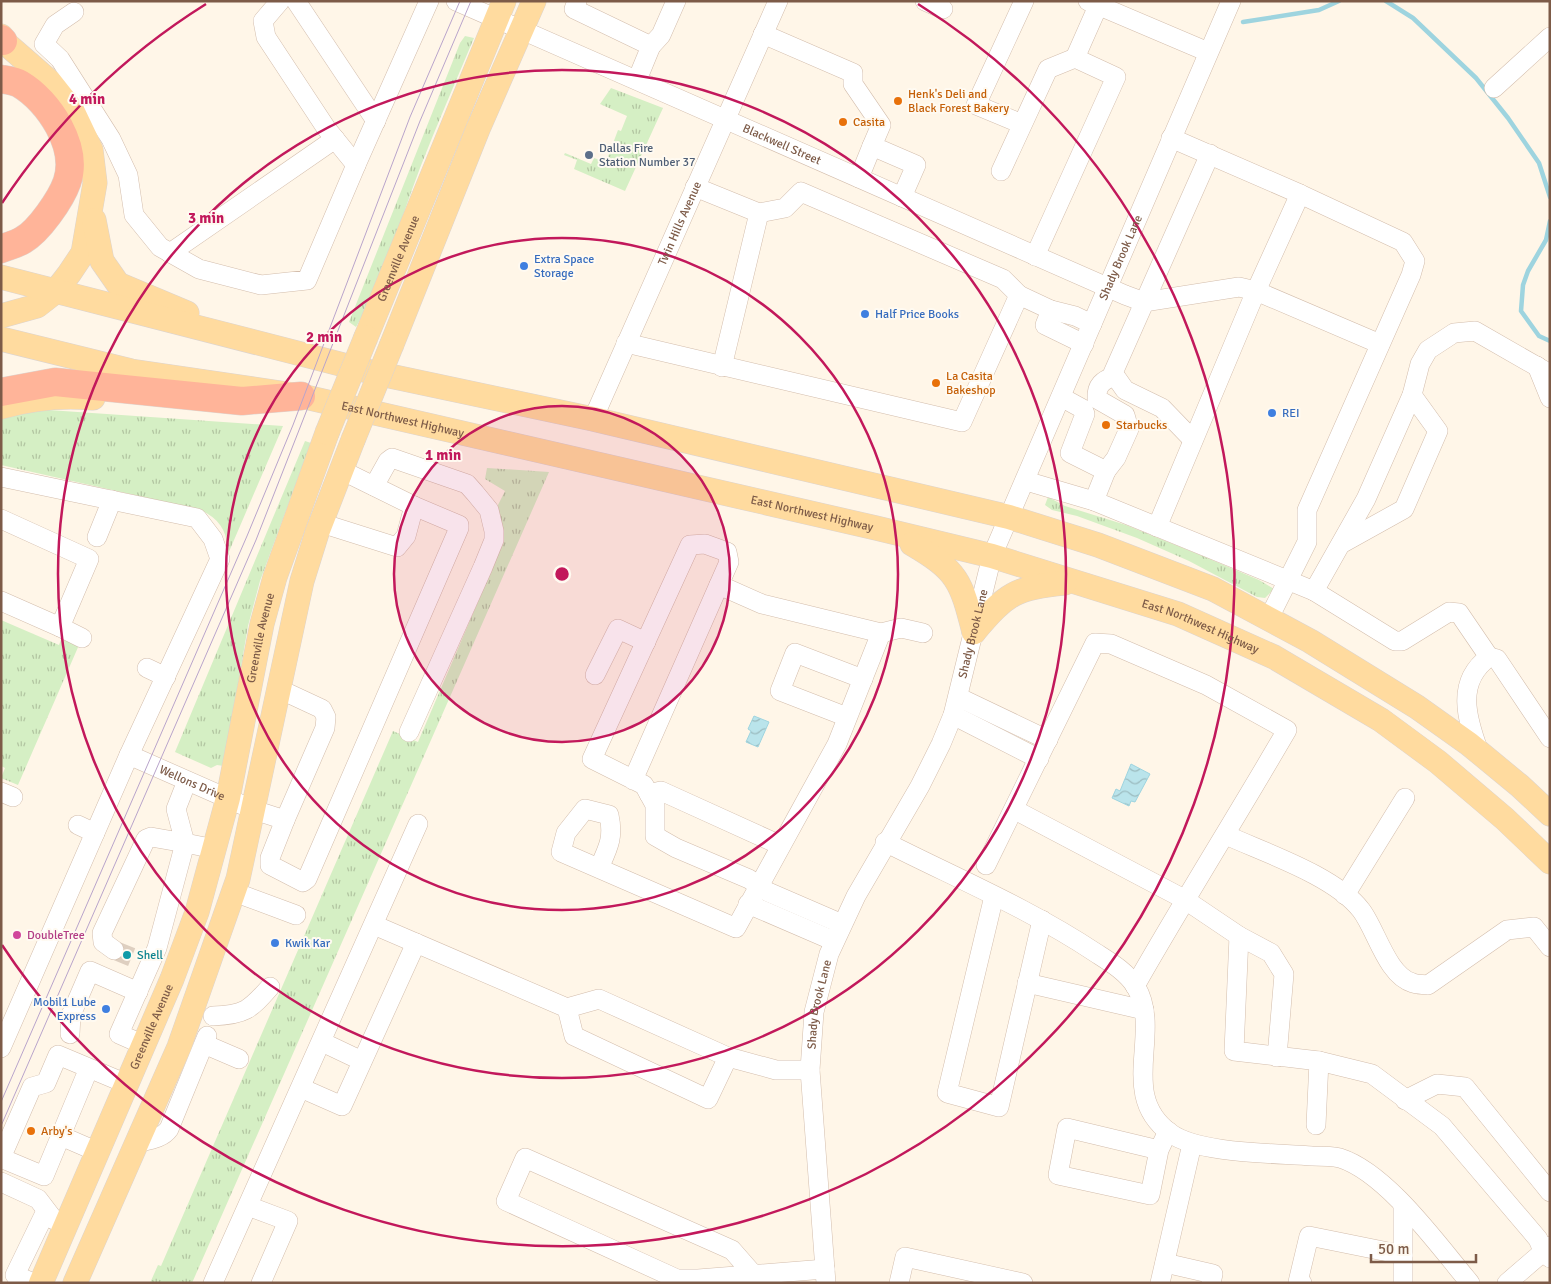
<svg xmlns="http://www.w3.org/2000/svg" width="1551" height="1284" font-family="Signika,sans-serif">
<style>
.grass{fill:url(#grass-tufts)}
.water{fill:url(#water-waves);stroke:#9ed4df}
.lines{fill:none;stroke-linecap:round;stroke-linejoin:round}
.stream{stroke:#9ed4df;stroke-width:4.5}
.minor-tunnel{stroke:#decfc0;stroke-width:19;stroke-dasharray:19 9;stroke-linecap:butt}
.minor-casing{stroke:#d3bdac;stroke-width:20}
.major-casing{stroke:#ddd4cf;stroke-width:25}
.highway-casing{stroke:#ddd4cf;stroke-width:29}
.minor{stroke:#fff;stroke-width:19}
.major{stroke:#ffdb9f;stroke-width:24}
.highway{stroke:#ffb499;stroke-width:28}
.tram{stroke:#b9a4cb;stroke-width:1}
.major-bridge-casing{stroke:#ddd4cf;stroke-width:25;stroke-linecap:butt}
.major-bridge{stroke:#ffdb9f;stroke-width:24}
.ring{fill:none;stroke:#c2185b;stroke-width:2.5}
.food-dot{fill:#e8710a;stroke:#fffaf1;stroke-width:2}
.service-dot{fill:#5c6f8a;stroke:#fffaf1;stroke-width:2}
.shop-dot{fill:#3f7fe0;stroke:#fffaf1;stroke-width:2}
.hotel-dot{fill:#d1479c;stroke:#fffaf1;stroke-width:2}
.culture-dot{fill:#0f9aa8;stroke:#fffaf1;stroke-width:2}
.labels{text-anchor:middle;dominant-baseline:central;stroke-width:4;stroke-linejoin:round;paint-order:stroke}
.food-label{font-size:12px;fill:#c56008;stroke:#fffaf1;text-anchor:start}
.street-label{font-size:12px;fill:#7d5b48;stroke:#fffaf1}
.service-label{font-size:12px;fill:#4e5e75;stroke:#fffaf1;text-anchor:start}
.shop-label{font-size:12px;fill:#366cbe;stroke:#fffaf1;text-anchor:start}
.hotel-label{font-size:12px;fill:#b23c85;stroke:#fffaf1;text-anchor:start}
.culture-label{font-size:12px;fill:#0d838f;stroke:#fffaf1;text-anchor:start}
.centre{fill:#c2185b;stroke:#fffaf1;stroke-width:2.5}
.ring-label{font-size:15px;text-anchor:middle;font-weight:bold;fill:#c2185b;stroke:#fffaf1;stroke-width:4;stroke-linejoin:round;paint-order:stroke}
</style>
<defs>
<pattern id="grass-tufts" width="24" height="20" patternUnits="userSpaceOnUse" patternTransform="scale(1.25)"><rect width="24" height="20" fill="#d5efc4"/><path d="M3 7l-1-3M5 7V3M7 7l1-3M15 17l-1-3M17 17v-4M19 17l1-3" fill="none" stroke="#b2c5a1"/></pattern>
<pattern id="water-waves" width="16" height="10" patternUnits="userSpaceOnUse" patternTransform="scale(1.25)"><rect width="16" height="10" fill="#bae4eb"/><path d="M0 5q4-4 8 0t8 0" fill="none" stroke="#9cbcc0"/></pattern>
</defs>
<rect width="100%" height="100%" fill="#fff6e8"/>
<path class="grass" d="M465,36L474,38C456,81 437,124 420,168C400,221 384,277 356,327L349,322L460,43Z
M611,88L663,108L625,191L574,169L577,160L564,155L565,153L591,164L594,158L606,162L618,130L621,131L627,116L600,104Z
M34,409L283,426L225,561C231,537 223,521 201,510L1,465V415Z
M305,441L311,443L260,581L248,626L224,766L217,765L211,768L175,752Z
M487,468L549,472L192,1283H150L158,1265L161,1266L393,731L418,742L504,541L497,507L505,491L485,479Z
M1048,497L1065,506L1126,525L1205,557L1259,580L1274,589L1265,598L1257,597L1189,561L1137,538L1077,516L1052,510L1045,505Z
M1,620L59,645L62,637L79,645L18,785L1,778L5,768L1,766Z"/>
<path class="water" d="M754,716L769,722L758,747L746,742L751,731L748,729Z
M1131,764L1150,774L1135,802L1131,801L1129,806L1112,798L1116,789L1120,791Z"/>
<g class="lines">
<path class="stream" d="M1386,1L1413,18L1476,78L1508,118L1539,163L1550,197
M1243,22L1319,10L1339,1
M1550,221L1546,240L1528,271L1523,285L1521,311L1539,336L1550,341"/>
<path class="minor-tunnel" d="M114,950L139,960"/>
<defs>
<g id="minor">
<path d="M296,1L376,121"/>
<path id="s1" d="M456,1L1125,295L1144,302L1239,287L1256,291L1380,344"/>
<path d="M577,1L574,9L651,46L637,80"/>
<path d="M925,1L943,9"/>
<path d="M1088,1L1208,52"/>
<path d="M74,12L55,25L44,44L60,59L111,139L128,175L134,215L160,247L199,269L261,285L307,280L356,165L326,128L266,37L263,21L280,1"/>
<path d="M763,34L853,73V84L881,125L872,146L916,165L902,197"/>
<path d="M651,46L661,35L676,1"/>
<path d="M1494,88L1550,37"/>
<path d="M1022,124L976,105L1024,1"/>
<path d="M356,165L429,1"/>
<path d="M1001,171L1048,69L1075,58L1098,6"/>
<path d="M859,178L872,146"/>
<path d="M695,187L759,213L785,208L801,192L1003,279L1019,295"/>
<path d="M170,253L335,139"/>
<path d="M1035,256L1116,77L1075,58"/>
<path d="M1051,310L1045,325L1084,344"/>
<path d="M626,343L962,422L1019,295L1051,310L1075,316L1092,324"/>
<path d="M1537,366L1550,398"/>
<path d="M722,367L759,213"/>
<path d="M1061,397L1083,409L1085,414L1070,453L1106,471L1094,501"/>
<path id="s2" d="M593,419L778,1"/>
<path d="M1193,440L1162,408L1125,390L1113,373L1210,154"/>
<path d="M1106,471L1116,458L1129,429L1125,415L1097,399C1096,385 1103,380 1115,376"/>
<path d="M1,477L197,518L213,539L220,559L129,755L1,1048"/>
<path d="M1026,481L1094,501L1314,591L1395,641H1402L1449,612L1459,613L1489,657C1455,682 1467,719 1479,752"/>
<path d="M374,486L388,461L392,458L467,484L475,493L489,510L494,531V540L483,567L409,732"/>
<path d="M1,519L89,559L60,627L1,601"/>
<path d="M321,523L397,547L406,536L414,506L341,470"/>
<path d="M1157,527L1256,291L1300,194L1171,138"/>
<path d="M97,537L112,500"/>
<path d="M1341,544L1404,509L1438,431L1412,395"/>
<path d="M719,585L762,604L881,633L901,628L923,633"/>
<path d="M1314,591L1366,499L1412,395L1420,364L1428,350L1454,333L1475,331L1550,374"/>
<path d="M1269,618L1307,542V510L1411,275L1415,261L1403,242L1300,194"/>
<path d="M60,627L82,638"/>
<path d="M1489,657L1497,659L1550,738"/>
<path d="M147,668L166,677"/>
<path d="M595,675L618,629L646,642"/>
<path d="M279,689L322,709L326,717L325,728L285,820"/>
<path d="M958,697L1048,740"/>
<path d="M953,715L1039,759"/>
<path d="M847,717L780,691L795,653L863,679"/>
<path id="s3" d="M129,755L254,810L285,820L270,858V865L303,882L307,879L459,528V525L414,506"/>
<path d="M633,780L729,562L727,552L705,544L690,545L592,759L644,785L655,805V836L676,848L749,879L768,892L842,924"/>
<path d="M1,792L13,797"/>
<path d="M649,794L661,791L780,845"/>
<path d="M1015,810L1184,899L1239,936L1271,953L1284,974L1277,1057"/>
<path d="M78,825L95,833"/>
<path d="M1226,835C1265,853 1335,876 1361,910C1376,929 1387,976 1413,983C1418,985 1423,984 1428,985L1507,930L1534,927L1550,947"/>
<path d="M885,842C956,878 1030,909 1096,953C1110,962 1127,972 1136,987C1163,1033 1117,1094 1170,1133C1199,1154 1275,1153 1312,1156C1321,1156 1332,1156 1340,1158C1387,1173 1438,1245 1470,1283"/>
<path d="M986,865L1095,643L1111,644L1206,685L1287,730C1237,816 1184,900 1135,986"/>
<path d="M599,868C608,848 614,838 609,815L585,809L566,833L561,852L736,928L837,744L881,633"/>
<path d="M234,892L296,915"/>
<path d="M1345,895L1405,798"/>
<path d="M994,896L947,1093L999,1107L1042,920"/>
<path d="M748,904L834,941"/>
<path d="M374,925L567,1008L599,999L728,1057L708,1099L574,1036L567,1008"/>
<path d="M1239,936L1234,1051L1319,1061L1372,1074L1442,1126L1538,1239L1543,1251L1550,1258"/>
<path d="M114,950L103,942L102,933L146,839L151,837L185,843L176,809L187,781"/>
<path d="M1027,983L1144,1010"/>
<path d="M213,1016C244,1015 250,1010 270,987"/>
<path d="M70,1034L71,1015L90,971L138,992"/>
<path d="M322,1042L362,1061"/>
<path d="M204,1044L239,1059"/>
<path d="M144,1045L119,1034L157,948L185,843L215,849"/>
<path d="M728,1057L776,1070H810"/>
<path d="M89,1068L44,1176L1,1158L32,1087L46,1083L58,1055L127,1084"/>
<path d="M301,1088L342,1106L416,943"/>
<path d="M1405,1100L1437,1084L1465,1087L1550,1192"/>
<path d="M1316,1125L1319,1061"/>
<path d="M61,1136L98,1152"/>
<path d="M136,1143C148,1140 162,1139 169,1129L207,1036"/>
<path d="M1159,1150L1150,1195L1058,1175L1067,1128L1159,1150L1168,1131"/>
<path d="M1,1182L38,1199L54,1220"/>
<path d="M248,1206L288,1221L261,1283"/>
<path d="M1403,1206V1283"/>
<path d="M1165,1263L1213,1274L1211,1283"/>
<path d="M753,1274L732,1250L525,1158L506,1201L677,1279H698L825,1269"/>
<path d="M33,1283L15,1275L46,1211"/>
<path d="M213,1283L418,824"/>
<path id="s4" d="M826,1283L810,1070L814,1012L829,954L856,896L920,786L941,744L953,715L992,556L1231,1"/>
<path d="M899,1283L905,1257L1023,1283"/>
<path d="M1160,1283L1192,1144"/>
<path d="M1302,1283L1298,1282L1309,1236L1403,1255"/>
<path d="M1507,1283L1550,1246"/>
</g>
<g id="major">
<path d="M1,36L3,41L49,81L72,110L91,150L95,183L83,253L69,274L55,292L37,306L1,316"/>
<path d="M94,220L102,261L118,284L187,313"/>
<path d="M1,277L371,372L593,419L1009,517L1098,545L1213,589L1310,641L1417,707L1469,744L1520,786L1550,814"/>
<path id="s5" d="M366,337L504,1"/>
<path id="s6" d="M1,339L131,371L301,396L876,528L992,556L1178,614L1274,657L1381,720L1438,762L1505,819L1550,862"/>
<path d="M392,344L478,129L534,1"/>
<path d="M1,407C32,398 61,395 93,398"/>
<path d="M912,544C958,571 961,581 974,632"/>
<path d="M974,632C1006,594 1016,587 1065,583"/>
<path id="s7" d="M41,1283L172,979L197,912L228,798L262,624L275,577L327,433"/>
<path d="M75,1283L179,1047L238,879L302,581L317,533L353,440"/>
</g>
<path id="highway" d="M1,39L3,41
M1,79C7,80 15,81 20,84C49,101 79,147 67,182C61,199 39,231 23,240C17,244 8,246 1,249
M1,392L55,382L242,401L301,396"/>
</defs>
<use href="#minor" class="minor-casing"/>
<use href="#major" class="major-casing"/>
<use href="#highway" class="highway-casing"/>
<use href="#minor" class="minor"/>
<use href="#major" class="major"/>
<use href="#highway" class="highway"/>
<path class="tram" d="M1,1102L247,536L293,425L410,117L460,1
M1,1126L256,540L420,121L471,1"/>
<defs>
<path id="major-bridge" d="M327,433L366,337
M353,440L392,344"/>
</defs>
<use href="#major-bridge" class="major-bridge-casing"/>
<use href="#major-bridge" class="major-bridge"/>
</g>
<circle cx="562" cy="574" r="168" fill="#c2185b" fill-opacity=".12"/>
<g class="ring">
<circle cx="562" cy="574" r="168"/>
<circle cx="562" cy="574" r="336"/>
<circle cx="562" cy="574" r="504"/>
<path d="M2 203A672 672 0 0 1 206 4M918 4A672 672 0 1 1 2 945"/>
</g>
<g class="food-dot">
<circle cx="898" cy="101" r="5"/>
<circle cx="843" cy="122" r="5"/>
<circle cx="936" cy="383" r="5"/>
<circle cx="1106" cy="425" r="5"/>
<circle cx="31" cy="1131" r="5"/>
</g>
<circle class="service-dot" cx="589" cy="155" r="5"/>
<g class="shop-dot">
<circle cx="524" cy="266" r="5"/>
<circle cx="865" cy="314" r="5"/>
<circle cx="1272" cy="413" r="5"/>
<circle cx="275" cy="943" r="5"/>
<circle cx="106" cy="1009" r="5"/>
</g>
<circle class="hotel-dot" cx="17" cy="935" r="5"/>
<circle class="culture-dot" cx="127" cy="955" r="5"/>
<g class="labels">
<g class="food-label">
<text x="908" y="94">Henk's Deli and<tspan x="908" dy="14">Black Forest Bakery</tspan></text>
<text x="853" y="122">Casita</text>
<text x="946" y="376">La Casita<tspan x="946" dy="14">Bakeshop</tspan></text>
<text x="1116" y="425">Starbucks</text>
<text x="41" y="1131">Arby's</text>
</g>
<g class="street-label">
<text stroke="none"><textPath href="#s1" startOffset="356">Blackwell Street</textPath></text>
<text stroke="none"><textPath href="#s2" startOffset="214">Twin Hills Avenue</textPath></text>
<text stroke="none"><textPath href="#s5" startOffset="85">Greenville Avenue</textPath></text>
<text stroke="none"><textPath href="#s4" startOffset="1090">Shady Brook Lane</textPath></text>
<text stroke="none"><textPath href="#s6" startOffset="410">East Northwest Highway</textPath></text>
<text stroke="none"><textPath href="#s6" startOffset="830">East Northwest Highway</textPath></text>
<text stroke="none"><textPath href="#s6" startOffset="1235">East Northwest Highway</textPath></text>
<text stroke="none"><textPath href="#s4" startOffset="685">Shady Brook Lane</textPath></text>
<text stroke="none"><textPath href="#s7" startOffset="684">Greenville Avenue</textPath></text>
<text stroke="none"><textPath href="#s3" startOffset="69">Wellons Drive</textPath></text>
<text stroke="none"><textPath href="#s4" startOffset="280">Shady Brook Lane</textPath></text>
<text stroke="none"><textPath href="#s7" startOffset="279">Greenville Avenue</textPath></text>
</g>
<g class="service-label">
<text x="599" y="148">Dallas Fire<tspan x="599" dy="14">Station Number 37</tspan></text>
</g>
<g class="shop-label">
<text x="534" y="259">Extra Space<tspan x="534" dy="14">Storage</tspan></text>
<text x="875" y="314">Half Price Books</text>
<text x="1282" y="413">REI</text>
<text x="285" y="943">Kwik Kar</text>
<text x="96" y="1002" text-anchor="end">Mobil1 Lube<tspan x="96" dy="14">Express</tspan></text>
</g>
<g class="hotel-label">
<text x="27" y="935">DoubleTree</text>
</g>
<g class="culture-label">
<text x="137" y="955">Shell</text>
</g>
</g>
<circle cx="562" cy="574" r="8" class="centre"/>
<g class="ring-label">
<text x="87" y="104">4 min</text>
<text x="206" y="223">3 min</text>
<text x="324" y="342">2 min</text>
<text x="443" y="460">1 min</text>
</g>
<rect width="1551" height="1284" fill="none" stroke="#7d5b48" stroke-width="5"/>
<path d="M1371 1254v8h105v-8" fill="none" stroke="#7d5b48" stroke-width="2.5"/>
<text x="1378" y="1254" font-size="15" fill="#7d5b48" stroke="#fffaf1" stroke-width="4" paint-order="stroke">50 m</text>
</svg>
